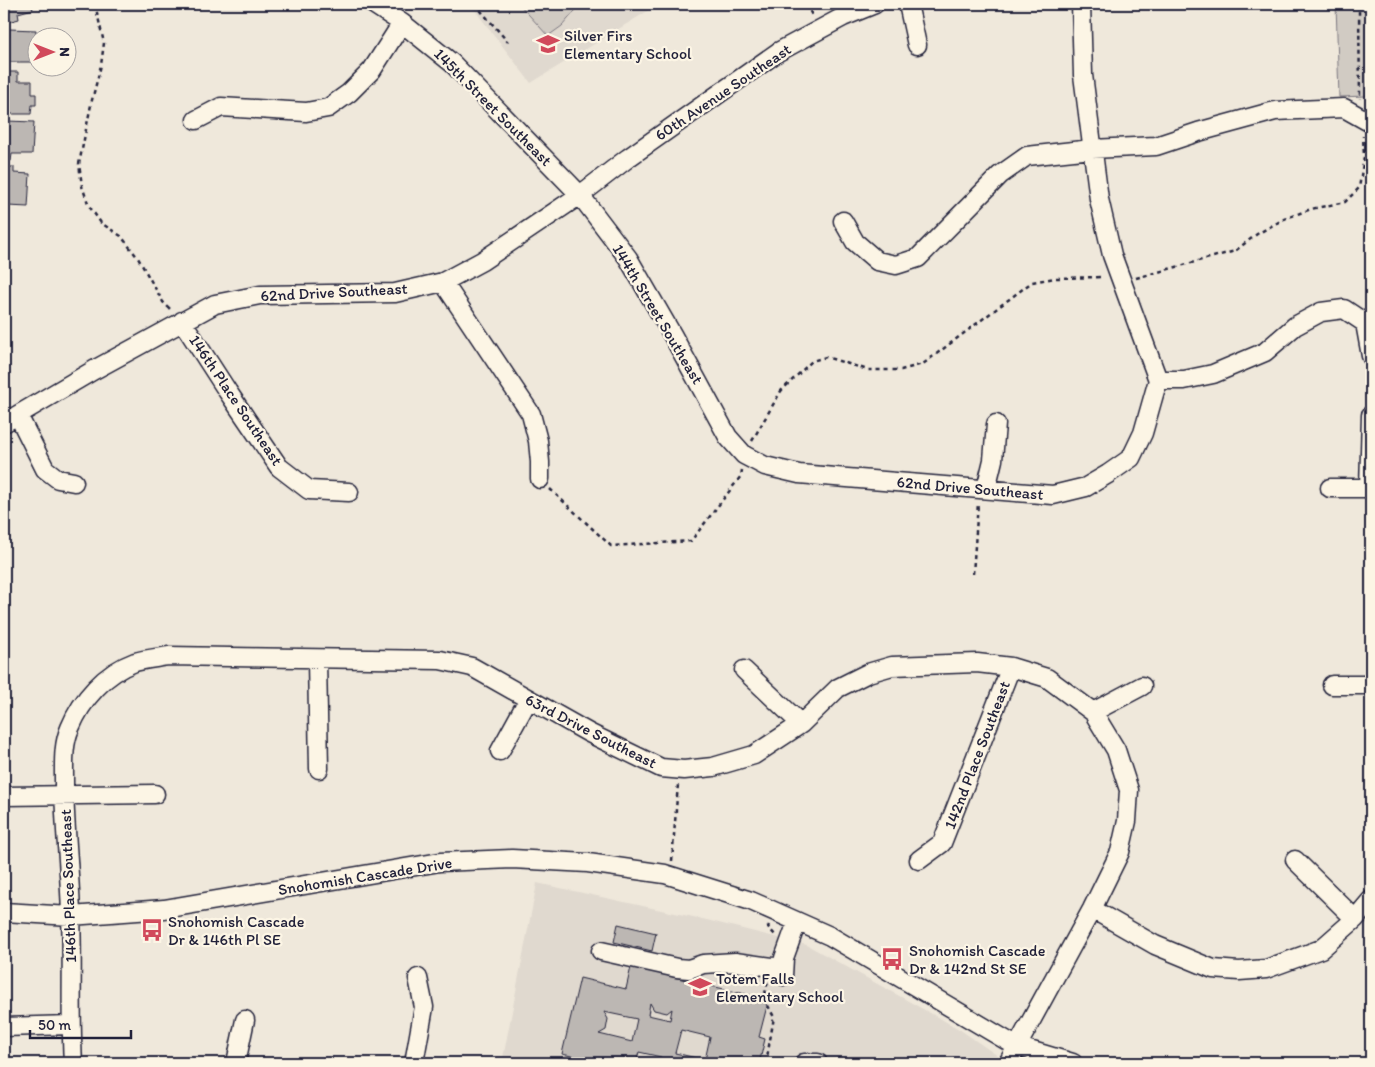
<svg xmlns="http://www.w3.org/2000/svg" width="1375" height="1067" font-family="Itim,sans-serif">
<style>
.built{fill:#e0d9cf}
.green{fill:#d1cbc3;stroke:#7a767f}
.building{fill:#bcb7b3;stroke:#22223b;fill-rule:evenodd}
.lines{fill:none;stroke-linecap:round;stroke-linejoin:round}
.minor-casing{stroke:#22223b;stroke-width:21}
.path{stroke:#22223b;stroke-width:2.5;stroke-dasharray:4 4;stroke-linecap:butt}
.minor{stroke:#fcf5e5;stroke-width:18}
.labels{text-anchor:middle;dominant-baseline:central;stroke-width:4.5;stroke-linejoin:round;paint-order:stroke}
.poi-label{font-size:16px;fill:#22223b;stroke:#fcf5e5;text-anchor:start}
.street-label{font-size:16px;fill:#22223b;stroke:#fcf5e5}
</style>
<rect width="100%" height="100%" fill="#efe8db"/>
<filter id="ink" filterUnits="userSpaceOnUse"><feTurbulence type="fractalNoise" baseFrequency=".02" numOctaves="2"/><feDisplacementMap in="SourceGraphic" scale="10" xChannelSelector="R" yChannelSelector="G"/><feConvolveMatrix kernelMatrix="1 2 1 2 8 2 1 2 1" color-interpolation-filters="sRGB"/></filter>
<g filter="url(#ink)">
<path class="built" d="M470,4H659L531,83Z
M537,883L707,920L807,945L959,1029L1008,1063H502Z"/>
<path class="green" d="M519,4H581L562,26L548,36Z
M1334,4H1371V62L1366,96L1339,97L1336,4Z"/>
<path class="building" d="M4,4H31L33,9L18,13L19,19L4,23Z
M9,29L36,30L35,62H4L5,37H9Z
M4,72H18V81H32V94H36V105H32L31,114H8V96L11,97L4,95Z
M7,121L34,122L32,154H12L11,161H4V128H6Z
M4,167H14V173L30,174L28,207L8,206L7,188H4Z
M618,924L656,933L652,951L614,942Z
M631,967L762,998L767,1006L759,1037L765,1039L760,1060L756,1063H660L661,1057L639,1052L636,1063L642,1059L655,1063H604L562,1054L580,978L626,989ZM650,1003L654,1010L667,1013L672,1009L670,1020L648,1015ZM604,1012L637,1019L632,1042L599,1034L606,1030L608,1019ZM681,1030L710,1037L705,1060L675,1053Z"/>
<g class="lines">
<defs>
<path id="minor" d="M373,4L402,23L452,63L580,195L628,258L673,336L728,437L744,455L765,466L799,474L1053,495L1086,487L1108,474L1131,458L1143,433L1158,380
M908,4L917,45
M1081,4L1083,75L1099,199L1112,255L1158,380
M196,120L221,107L306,112L328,108L349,93L372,70L402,23
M843,221L855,242L877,261L896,265L918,258L1000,175L1027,156L1092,149L1156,146L1198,132L1275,111L1344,108L1369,122
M443,282L531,414L538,441L540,462V479
M182,321L228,392L279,467L309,490L349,492
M1158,380H1184L1213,374L1265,352L1295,326L1321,312L1344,309L1365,323L1371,356
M18,415L45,469L58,479L74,482
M4,423L94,370L215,304L260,295L395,293L443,282L482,261L580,195L628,158L778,52L843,17L875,4
M1330,488H1369L1371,415
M986,489L993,460L996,424
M317,659L319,769
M744,670L801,724
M1332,685H1371
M1093,712L1142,686
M500,751L528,700
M4,796L155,794
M919,860L942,843L1011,667
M1295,860L1355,919
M1092,909L1155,945L1213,969L1239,971L1266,969L1321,949L1355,919L1371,900
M4,912L71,916L164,909L440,862L512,859L588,863L665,874L751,901L830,936L1016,1046L1073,1063
M601,951L677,968L689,969L703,964L735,962L772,967L783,966
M783,976L784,958L797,922
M4,1027L71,1025
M73,1063C70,1014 73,965 71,916C70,870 64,825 64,780C64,762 63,744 70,728C82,699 105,673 135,662C145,659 157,658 168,656L440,660L472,667L589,733L661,768L684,770L713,767L754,755L801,724L838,688L868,673L892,666L977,663L1011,667L1047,678L1093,712L1116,750L1129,790L1127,821L1120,852L1092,909L1008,1063
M236,1063L245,1020
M414,1063L424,1007L418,978
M804,1063H818"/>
</defs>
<use href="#minor" class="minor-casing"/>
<path class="path" d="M95,4L104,43L101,65L92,100L79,164L82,186L89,206L101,223L121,236L138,258L163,302L172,311
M475,4L508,42
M806,4L813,17
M1355,4L1359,10L1360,99
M1136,278L1235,251L1257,234L1284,219L1311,209L1345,202L1359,188L1364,157L1363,136
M752,441L781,391L812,361L826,357L868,370H901L923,364L1032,282L1055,278L1104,277
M550,489L611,546L691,541L741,476L742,470
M973,574L978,503
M672,861L678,784
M769,925L768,927L776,936
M766,1063L774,1017L764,998L768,981"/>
<use href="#minor" class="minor"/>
</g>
</g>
<defs>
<symbol id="school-bare" viewBox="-9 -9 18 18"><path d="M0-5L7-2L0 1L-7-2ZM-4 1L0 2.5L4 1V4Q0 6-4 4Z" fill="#d1495b" stroke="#fcf5e5" stroke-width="2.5" paint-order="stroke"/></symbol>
<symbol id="bus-bare" viewBox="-9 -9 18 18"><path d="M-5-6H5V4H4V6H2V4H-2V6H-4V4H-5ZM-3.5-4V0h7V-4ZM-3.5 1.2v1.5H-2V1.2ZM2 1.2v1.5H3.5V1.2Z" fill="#d1495b" stroke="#fcf5e5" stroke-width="2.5" paint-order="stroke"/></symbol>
</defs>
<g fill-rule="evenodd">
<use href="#school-bare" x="532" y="28" width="32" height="32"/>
<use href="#bus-bare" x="136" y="914" width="32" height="32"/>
<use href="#bus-bare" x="876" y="943" width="32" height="32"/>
<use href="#school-bare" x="684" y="971" width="32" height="32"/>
</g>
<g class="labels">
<g class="poi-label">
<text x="564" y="35">Silver Firs<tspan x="564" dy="18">Elementary School</tspan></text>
<text x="168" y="921">Snohomish Cascade<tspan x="168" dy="18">Dr &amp; 146th Pl SE</tspan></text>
<text x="909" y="950">Snohomish Cascade<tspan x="909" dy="18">Dr &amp; 142nd St SE</tspan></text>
<text x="716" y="978">Totem Falls<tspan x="716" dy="18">Elementary School</tspan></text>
</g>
<g class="street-label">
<text transform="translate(723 92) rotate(-34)">60th Avenue Southeast</text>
<text transform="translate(493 107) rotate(45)">145th Street Southeast</text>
<text transform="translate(334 292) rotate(-3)">62nd Drive Southeast</text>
<text transform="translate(658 314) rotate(59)">144th Street Southeast</text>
<text transform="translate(236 400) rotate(56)">146th Place Southeast</text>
<text transform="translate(970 488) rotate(5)">62nd Drive Southeast</text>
<text transform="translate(591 731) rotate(27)">63rd Drive Southeast</text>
<text transform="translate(977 755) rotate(-69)">142nd Place Southeast</text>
<text transform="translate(365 876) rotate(-9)">Snohomish Cascade Drive</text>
<text transform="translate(68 886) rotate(-92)">146th Place Southeast</text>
</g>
</g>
<rect width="1375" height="1067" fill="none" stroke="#fcf5e5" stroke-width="20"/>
<rect x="10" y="10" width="1355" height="1047" fill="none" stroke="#22223b" stroke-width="2" filter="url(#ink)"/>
<g transform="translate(52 52) rotate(90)"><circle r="24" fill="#fcf5e5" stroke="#a5a1a1"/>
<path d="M0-4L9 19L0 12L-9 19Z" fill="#d1495b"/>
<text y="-8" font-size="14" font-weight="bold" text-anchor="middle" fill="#22223b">N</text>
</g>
<path d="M30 1030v8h101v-8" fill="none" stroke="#22223b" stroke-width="2.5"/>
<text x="38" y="1030" font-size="15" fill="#22223b" stroke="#fcf5e5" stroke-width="4" paint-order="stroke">50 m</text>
</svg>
